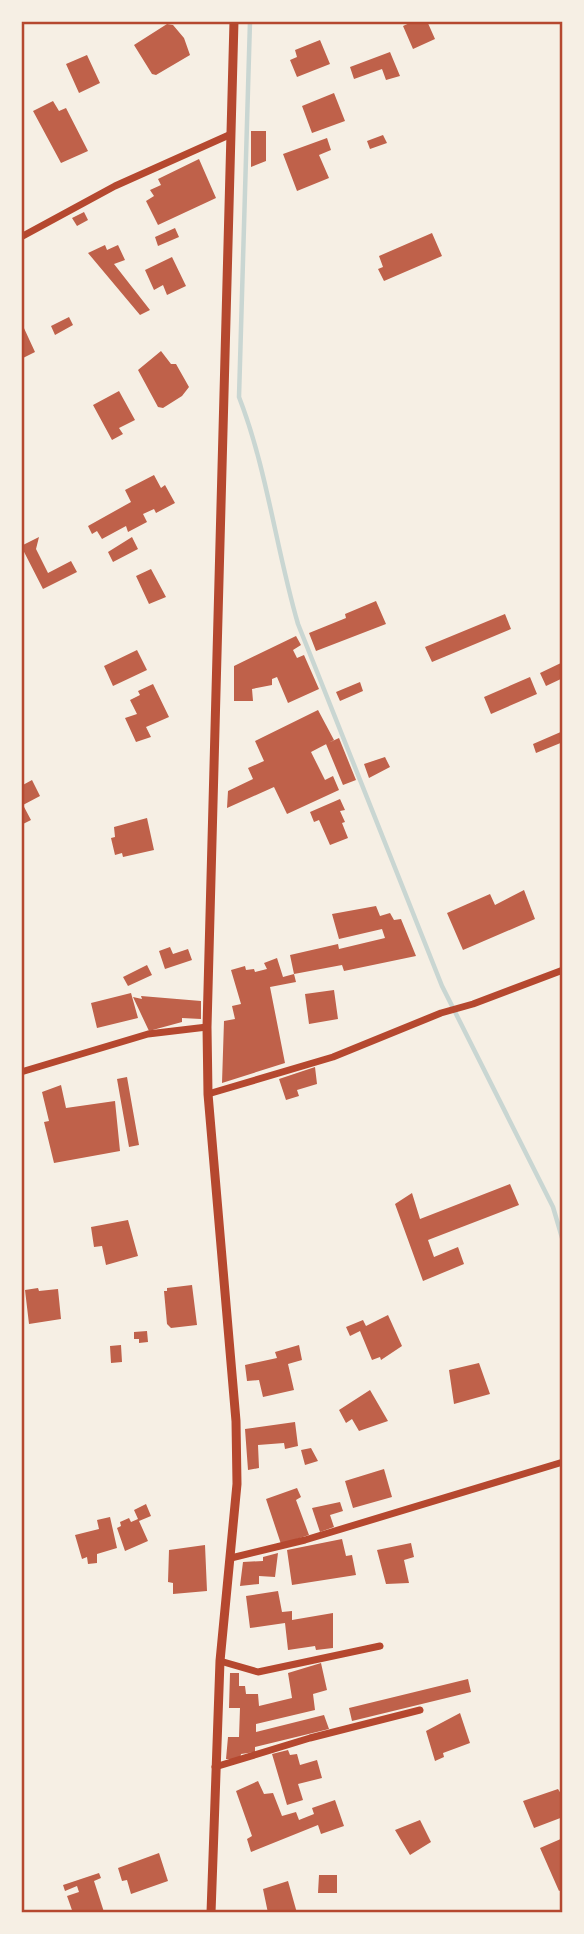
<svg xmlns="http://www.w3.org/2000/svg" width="584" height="1934" font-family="Overpass,sans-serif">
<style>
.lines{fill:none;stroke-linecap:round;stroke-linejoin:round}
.stream{stroke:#c9d6d2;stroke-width:4.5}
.building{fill:#bf614a}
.minor{stroke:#b5482f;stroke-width:7}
.tertiary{stroke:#b5482f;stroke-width:9}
.neatline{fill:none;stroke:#b5482f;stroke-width:2.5}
</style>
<rect width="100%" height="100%" fill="#f6efe4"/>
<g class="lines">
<path class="stream" d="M250,21L239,397C267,469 276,549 298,624L442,986L553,1207L563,1241"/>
</g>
<path class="building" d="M414,21H427L435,39L413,49L403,26Z
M167,24L173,25L184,38L190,55L156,75L152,74L134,45Z
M320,40L330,64L297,77L290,60L297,57L295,50Z
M390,52L400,76L386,80L382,69L354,79L350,67Z
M87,55L100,83L79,93L66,64Z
M334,93L345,121L312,133L302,106Z
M53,101L59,111L66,108L88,151L61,163L33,111Z
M251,131H266V161L251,167Z
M383,135L387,143L370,149L367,141Z
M327,138L331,150L319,155L329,178L297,191L283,154Z
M199,159L216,198L158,225L146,201L154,196L150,190L161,185L158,179Z
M84,212L88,220L77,226L72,218Z
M175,228L179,237L158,246L155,237Z
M432,233L442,256L384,281L378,269L383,267L379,256Z
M105,245L107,250L118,245L125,260L114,264L150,310L140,315L88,253Z
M172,257L186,286L167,295L163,285L154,290L145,270Z
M69,317L73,325L55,335L51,326Z
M23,326L35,352L21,359V327Z
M161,351L171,364H176L189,387L182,396L163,408L158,407L138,370Z
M119,391L135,420L119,428L123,434L112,440L93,405Z
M154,475L161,488L165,485L175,503L156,513L154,509L143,514L147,522L128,532L126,526L102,539L97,531L92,534L88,526L131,502L125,490Z
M39,537L36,549L48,573L71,561L77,572L43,589L21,546Z
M132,537L138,549L113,562L108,552Z
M151,569L166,597L149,604L136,576Z
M376,601L386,624L316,651L309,633L346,618L345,614Z
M505,614L511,629L432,662L425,647Z
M296,636L301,645L293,650L297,658L304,655L319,689L288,703L277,677L272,679V685L252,689L253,701H234V666Z
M137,650L147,670L113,686L104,666Z
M563,662V678L546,686L540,673Z
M530,677L537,694L491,714L484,697Z
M360,682L363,691L340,701L336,692Z
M153,684L169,717L146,727L151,737L136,742L125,718L137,714L130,700L140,695L138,691Z
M318,710L334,740L311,752L325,780L333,776L339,790L287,814L274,787L227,808L228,791L253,779L248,768L264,761L255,741Z
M563,731V742L536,753L533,744Z
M339,738L356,780L343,785L326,744Z
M385,757L390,767L369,778L364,764Z
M32,780L40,796L23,805L31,820L21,825V786Z
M340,799L345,810L340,811L345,822L342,823L348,838L330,845L319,820L314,822L310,812Z
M147,818L154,850L123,857L122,853L115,855L111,838L115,837L114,827Z
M524,890L535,919L463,950L447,913L490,894L495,905Z
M376,906L380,916L390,913L394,920L401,919L416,956L344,971L342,965L294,974L296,982L270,987L285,1063L222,1083L224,1021L235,1019L232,1006L241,1004L231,970L245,966L246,970L254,969L255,972L267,969L264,963L277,958L283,977L294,974L290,955L338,944L339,949L385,938L382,929L339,939L332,914Z
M170,947L173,954L188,949L192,960L165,969L159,951Z
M147,965L152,975L128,986L123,977Z
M334,990L338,1019L309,1024L305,994Z
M131,993L138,1018L97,1028L91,1003Z
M141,996L201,1001V1019L182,1018V1022L149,1031L133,997L142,999Z
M315,1067L317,1084L297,1090L299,1096L286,1100L279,1079Z
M127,1077L139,1145L129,1147L117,1079Z
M61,1085L66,1108L115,1101L120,1151L54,1163L44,1122L49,1121L42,1092Z
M510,1184L519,1205L428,1240L434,1257L458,1247L464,1264L423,1281L395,1204L412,1193L420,1219Z
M128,1220L138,1256L106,1265L102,1246L94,1247L91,1227Z
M192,1285L197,1325L171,1328L167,1324L164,1291H167V1288Z
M38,1288L39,1291L58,1289L61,1319L29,1324L25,1290Z
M388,1315L402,1346L381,1360L380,1357L372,1360L360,1331L350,1336L346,1327L363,1320L366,1326Z
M147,1331L148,1342L139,1343V1339H134V1332Z
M121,1345L122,1362L111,1363L110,1346Z
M299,1345L302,1360L288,1364L294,1390L263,1397L259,1380L247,1381L245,1365L277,1358L275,1352Z
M479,1363L490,1394L454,1404L449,1370Z
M370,1390L388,1421L359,1431L352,1419L346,1423L339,1410Z
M295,1422L298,1446L285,1449L284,1443L258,1445L259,1468L248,1470L245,1429Z
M311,1448L318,1461L305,1465L301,1450Z
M384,1469L392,1497L353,1508L345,1481Z
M297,1488L301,1497L296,1500L309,1535L281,1544L266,1499Z
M340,1502L343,1511L330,1515L334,1527L320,1532L312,1508Z
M146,1504L151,1516L139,1521L148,1541L125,1551L117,1528L121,1526L120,1522L129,1518L131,1522L138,1519L134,1510Z
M110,1517L117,1548L97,1554V1563L88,1564L87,1557L82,1559L75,1535L99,1529L97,1520Z
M342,1539L346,1556L352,1555L356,1575L292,1585L287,1550Z
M411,1543L414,1557L404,1560L409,1583L386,1584L377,1550Z
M205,1545L207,1591L173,1594V1583L168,1582L169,1550Z
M278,1553L275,1577L259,1576V1584L240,1586L243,1562L263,1561V1557Z
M278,1591L282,1612L292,1611V1620L333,1613V1648L316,1650L315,1646L288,1650L285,1623L250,1628L246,1596Z
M321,1663L327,1690L313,1694L315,1710L256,1724V1732L324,1715L329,1729L255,1747V1752L241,1754L240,1759H226L228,1737H239L240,1708H229L230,1673H239V1686H245L246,1694H258L259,1706L292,1698L288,1673Z
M468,1679L471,1692L352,1721L349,1708Z
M460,1713L470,1743L443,1753L444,1757L435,1761L426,1731Z
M288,1750L290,1755L297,1754L300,1765L317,1760L322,1778L298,1784L303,1800L287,1805L272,1754Z
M258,1781L264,1794L273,1793L282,1816L296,1812L299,1820L314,1814L312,1808L335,1800L344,1826L321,1834L318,1825L251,1852L247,1839L252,1836L236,1791Z
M558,1789L563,1797V1817L534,1828L523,1801Z
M420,1820L431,1842L410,1855L395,1830Z
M563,1838V1889L559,1891L540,1848Z
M159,1853L168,1881L131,1894L127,1880L122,1881L118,1868Z
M99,1873L101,1878L94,1881L104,1912L73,1913L67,1896L79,1892L77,1886L65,1891L63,1885Z
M319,1875H337V1893H318Z
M288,1881L297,1913H268L263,1889Z"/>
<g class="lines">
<path class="minor" d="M21,237L115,186L229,135
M21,1072L148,1034L207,1027
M208,1094L333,1057L441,1013L473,1004L563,970
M231,1558L305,1540L563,1462
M220,1661L258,1672L380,1646
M215,1767L310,1738L420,1710"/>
<path class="tertiary" d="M211,1913L220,1661L237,1484L236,1421L208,1094L207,1027L234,21"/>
</g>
<rect width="584" height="1934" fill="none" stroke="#f6efe4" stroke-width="46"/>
<rect x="23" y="23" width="538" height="1888" class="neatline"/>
</svg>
